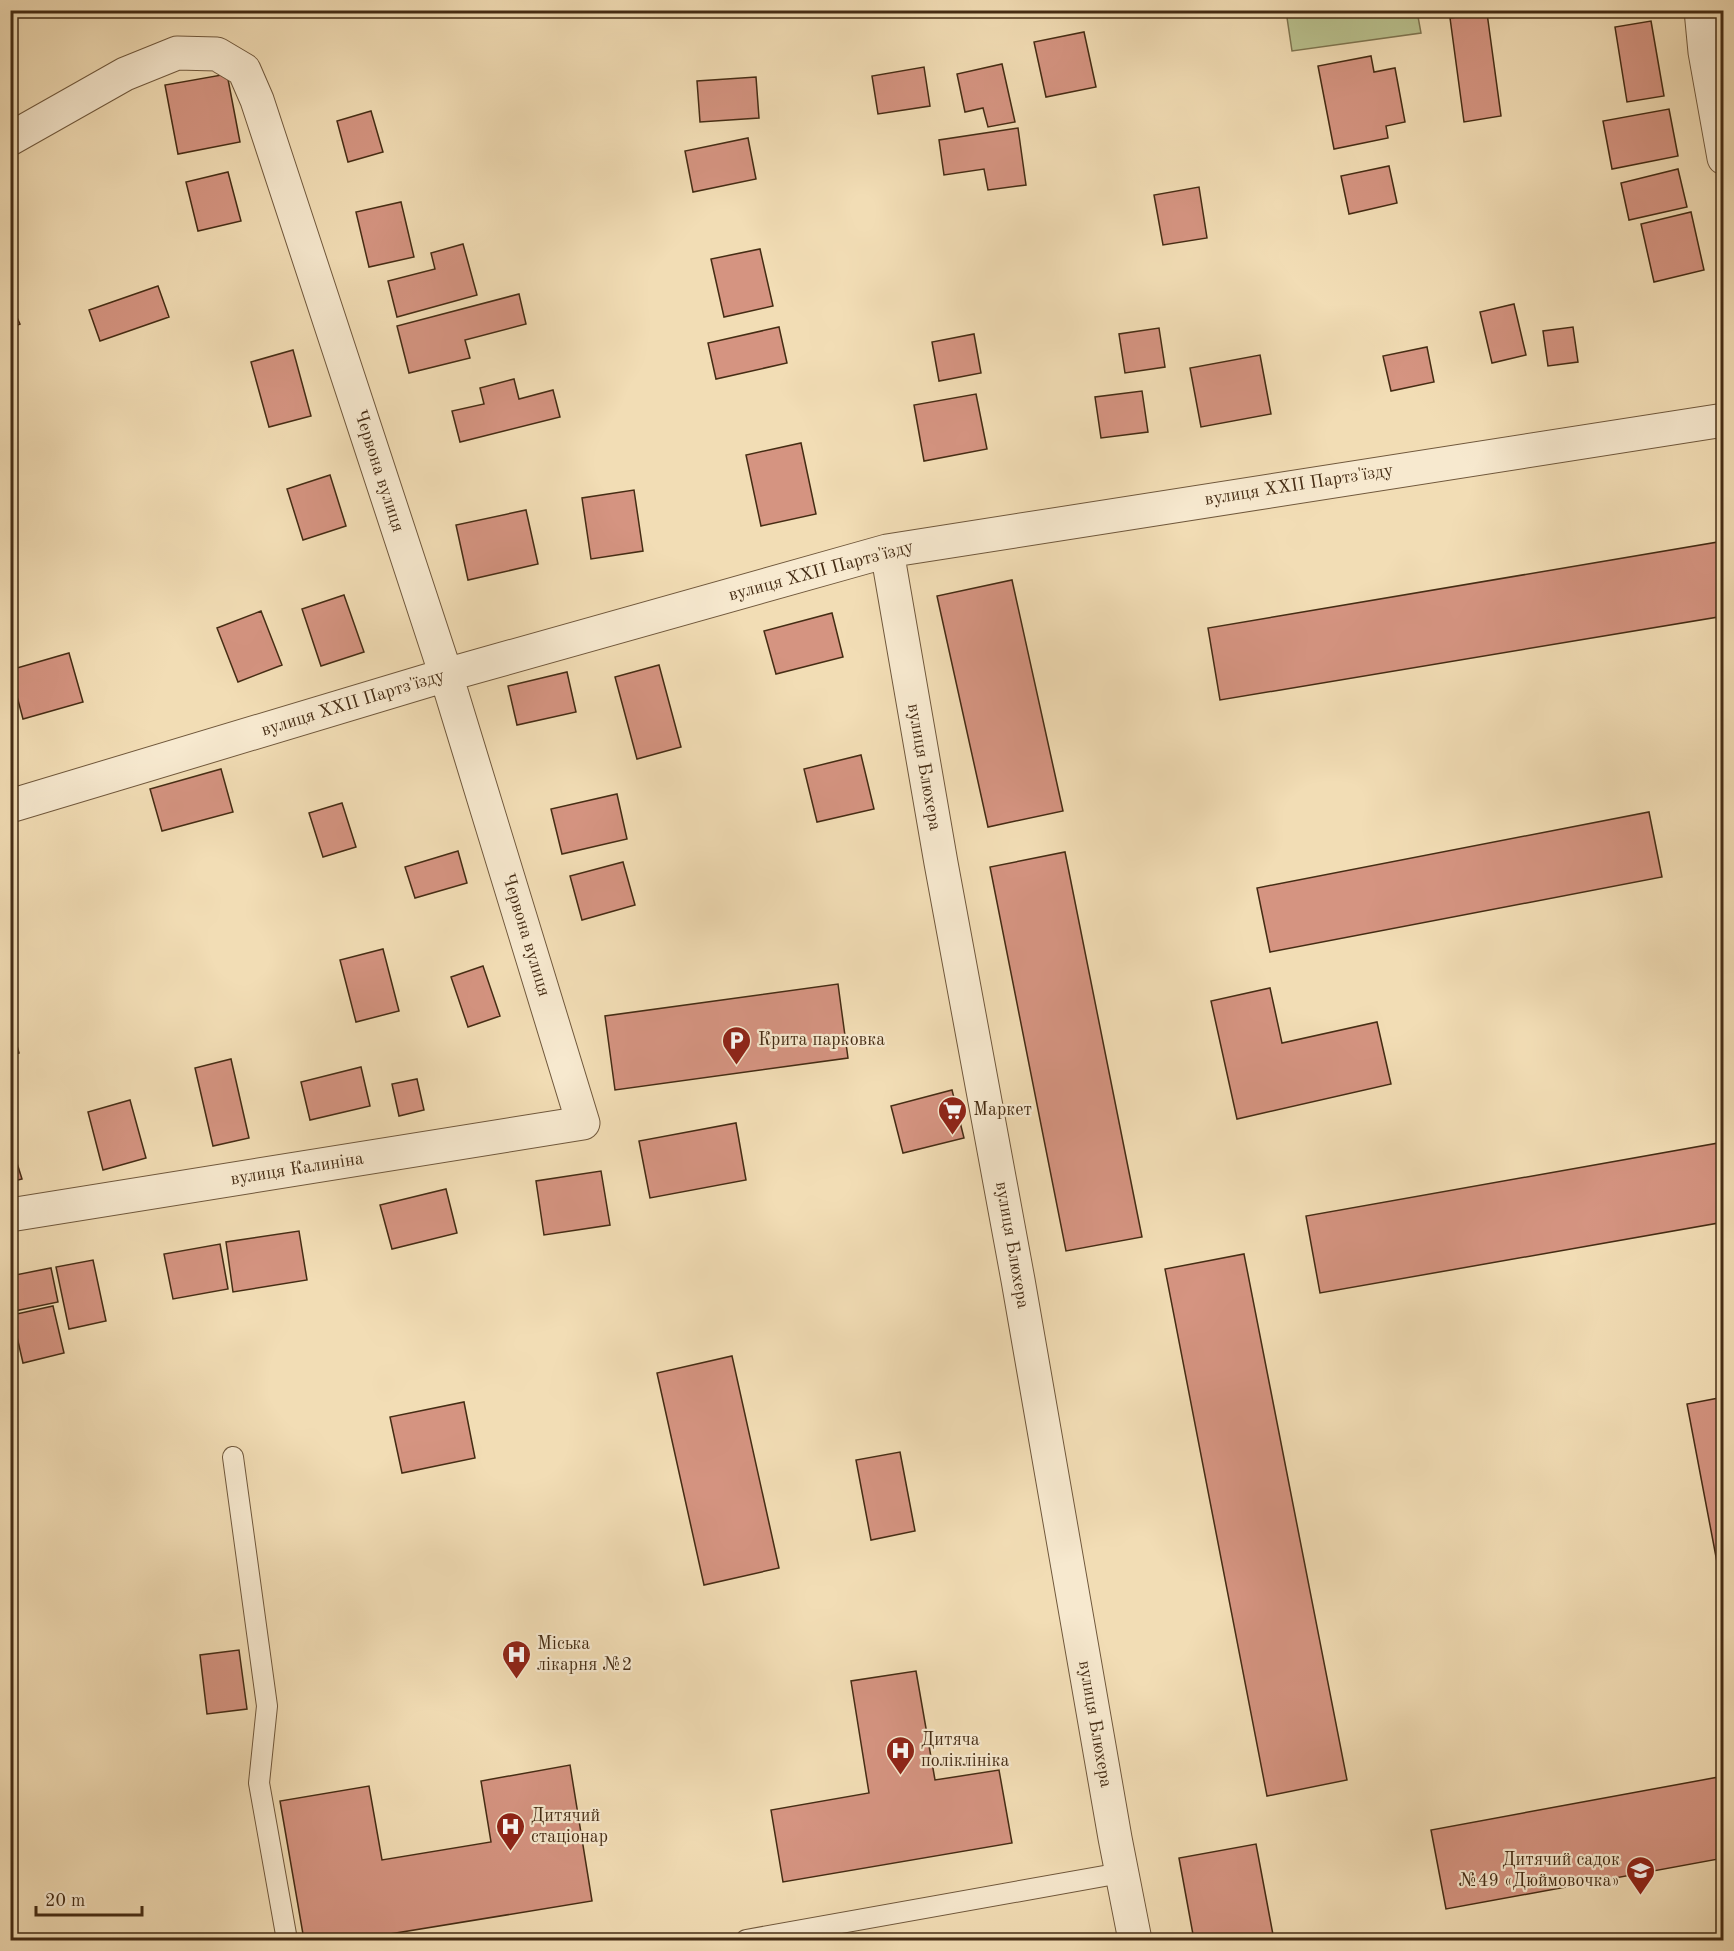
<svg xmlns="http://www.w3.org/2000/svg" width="1734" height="1951" font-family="'Old Standard TT',serif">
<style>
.green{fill:#b9c18e;stroke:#7f7651;stroke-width:1.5}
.building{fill:#d59481;stroke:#452c14;stroke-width:1.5}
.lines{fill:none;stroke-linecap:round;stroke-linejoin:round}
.lane-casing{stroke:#70583c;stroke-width:22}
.street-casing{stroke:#70583c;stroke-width:35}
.lane{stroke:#f7e9cf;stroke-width:20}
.street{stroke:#f7e9cf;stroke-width:33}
.labels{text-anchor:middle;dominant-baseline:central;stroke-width:4.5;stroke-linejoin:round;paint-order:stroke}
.street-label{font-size:18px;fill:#452c14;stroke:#f7e9cf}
.poi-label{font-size:18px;fill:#452c14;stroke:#f7e9cf;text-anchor:start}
</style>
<rect width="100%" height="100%" fill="#f2ddb5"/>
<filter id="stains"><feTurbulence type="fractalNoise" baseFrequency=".00333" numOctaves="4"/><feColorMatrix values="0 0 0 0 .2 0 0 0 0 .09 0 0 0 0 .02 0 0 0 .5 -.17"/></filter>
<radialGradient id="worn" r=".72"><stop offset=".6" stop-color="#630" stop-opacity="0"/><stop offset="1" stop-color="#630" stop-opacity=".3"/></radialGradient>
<path class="green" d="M1286,11H1417L1421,33L1292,51Z"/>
<path class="building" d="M1487,13L1501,116L1464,122L1450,18Z
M1651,21L1664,96L1627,102L1615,27Z
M1084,32L1096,87L1046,97L1034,42Z
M1371,56L1374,72L1395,68L1405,122L1386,126L1388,138L1334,149L1318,66Z
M1002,64L1015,122L988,127L983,108L965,112L957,74Z
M924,67L930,106L878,114L872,76Z
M227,74L240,142L178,154L165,85Z
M756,77L759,118L700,122L697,81Z
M1669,109L1678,156L1612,169L1603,121Z
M371,111L383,152L348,162L337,121Z
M1018,128L1026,185L988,190L984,169L944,175L939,140Z
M748,138L756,179L693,192L685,151Z
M1389,166L1397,203L1349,214L1341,176Z
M1678,169L1687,207L1629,220L1621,183Z
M228,172L241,221L198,231L186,182Z
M1199,187L1207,238L1163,245L1154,195Z
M401,202L414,257L369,267L356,212Z
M1691,212L1704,270L1654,282L1641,224Z
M463,244L477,295L397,317L388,281L435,269L431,253Z
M760,249L773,306L724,317L711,259Z
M158,286L169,317L100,341L89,310Z
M519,294L526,324L465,340L470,358L409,373L397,326Z
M10,302L20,324L10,328Z
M1514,304L1526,355L1492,363L1480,312Z
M779,327L787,363L716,379L708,343Z
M1573,327L1578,362L1548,366L1543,331Z
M1159,328L1165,367L1125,373L1119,334Z
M974,334L981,373L939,381L932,342Z
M1427,347L1434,382L1391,391L1383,356Z
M293,350L311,416L269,427L251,362Z
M1260,355L1271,414L1201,427L1190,368Z
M514,379L519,399L553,390L560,417L460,442L452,411L484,404L480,388Z
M1142,391L1148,432L1101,438L1095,397Z
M976,394L987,449L924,461L914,405Z
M801,443L816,514L761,526L746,455Z
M330,475L346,526L303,540L287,489Z
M634,490L643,551L591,559L582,498Z
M526,510L538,564L468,580L456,525Z
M1724,541V616L1220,700L1208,628Z
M1012,580L1063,811L988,827L937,596Z
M344,595L364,652L321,666L302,609Z
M261,611L282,665L238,682L217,628Z
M832,613L843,657L776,674L764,631Z
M69,653L83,702L23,719L10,670Z
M659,665L681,747L637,759L615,677Z
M567,672L576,712L517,725L508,686Z
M861,755L874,809L817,822L804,769Z
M221,769L233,812L162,831L150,789Z
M617,794L627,839L562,854L551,809Z
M342,803L356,847L323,857L309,813Z
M1649,812L1662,877L1270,952L1257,888Z
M458,851L467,883L415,898L405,867Z
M1065,852L1142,1237L1066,1251L990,867Z
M623,862L635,905L582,920L570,876Z
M383,949L399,1011L356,1022L340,960Z
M483,966L500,1016L468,1027L451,977Z
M838,984L848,1058L615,1090L605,1016Z
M1270,988L1282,1043L1377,1022L1391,1084L1237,1119L1211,1001Z
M10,1020L19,1053L10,1056Z
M231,1059L249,1138L213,1146L195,1068Z
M361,1067L370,1106L310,1120L301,1082Z
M417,1079L424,1110L399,1116L392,1084Z
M952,1090L964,1138L903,1153L891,1106Z
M130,1100L146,1158L103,1170L88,1112Z
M736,1123L746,1180L650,1198L639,1141Z
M10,1141L22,1179L10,1182Z
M1724,1142V1222L1320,1293L1306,1216Z
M601,1171L610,1225L544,1235L536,1181Z
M446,1189L457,1233L392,1249L380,1205Z
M299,1231L307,1280L233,1292L226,1242Z
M220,1244L228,1289L173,1299L164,1254Z
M1244,1254L1347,1780L1267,1796L1165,1269Z
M93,1260L106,1321L69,1329L56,1267Z
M51,1268L58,1302L10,1312V1276Z
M53,1306L64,1353L23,1363L12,1315Z
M732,1356L779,1568L704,1585L657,1373Z
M1724,1397V1599L1687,1404Z
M464,1402L475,1458L402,1473L390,1417Z
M900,1452L915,1531L871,1540L856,1460Z
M239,1650L247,1709L207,1714L200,1655Z
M916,1671L935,1780L999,1770L1012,1843L783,1882L771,1810L869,1793L851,1681Z
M570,1765L592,1901L353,1940H304L280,1801L369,1786L382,1860L491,1842L481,1781Z
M1724,1776V1858L1446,1909L1431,1830Z
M1256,1844L1274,1940H1194L1179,1858Z"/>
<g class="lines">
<defs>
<path id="lane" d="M233,1457L267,1706L259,1783L287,1940
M746,1940L1121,1873"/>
<path id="street" d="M1701,10L1705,52L1724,158
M10,139L125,74L177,53L217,54L244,70L257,100L446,675L583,1123L10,1215
M887,551L941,863L1018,1280L1115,1838L1135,1940
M10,806L446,675L887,551L1724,420"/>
</defs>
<use href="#lane" class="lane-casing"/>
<use href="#street" class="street-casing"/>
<use href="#lane" class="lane"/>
<use href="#street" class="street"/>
</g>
<defs>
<symbol id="parking-pin" viewBox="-11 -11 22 30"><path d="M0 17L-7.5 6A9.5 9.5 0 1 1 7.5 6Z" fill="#8f2418" stroke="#f7e9cf"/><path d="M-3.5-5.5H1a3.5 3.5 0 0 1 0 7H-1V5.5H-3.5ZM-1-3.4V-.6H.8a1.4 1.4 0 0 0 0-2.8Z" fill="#fff"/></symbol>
<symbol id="supermarket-pin" viewBox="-11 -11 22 30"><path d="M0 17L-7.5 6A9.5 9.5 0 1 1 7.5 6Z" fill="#8f2418" stroke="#f7e9cf"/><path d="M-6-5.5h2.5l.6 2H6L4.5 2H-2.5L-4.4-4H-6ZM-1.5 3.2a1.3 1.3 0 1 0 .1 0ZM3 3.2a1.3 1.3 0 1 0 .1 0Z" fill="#fff"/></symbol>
<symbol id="hospital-pin" viewBox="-11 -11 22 30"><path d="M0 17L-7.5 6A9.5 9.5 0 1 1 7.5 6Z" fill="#8f2418" stroke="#f7e9cf"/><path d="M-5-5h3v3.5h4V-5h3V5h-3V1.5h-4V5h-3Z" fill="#fff"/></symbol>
<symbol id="school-pin" viewBox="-11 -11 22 30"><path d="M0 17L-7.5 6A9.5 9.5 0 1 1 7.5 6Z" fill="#8f2418" stroke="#f7e9cf"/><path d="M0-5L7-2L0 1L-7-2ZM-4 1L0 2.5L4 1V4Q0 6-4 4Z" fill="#fff"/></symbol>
</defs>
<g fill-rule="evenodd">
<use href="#parking-pin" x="720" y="1024" width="33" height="45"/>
<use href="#supermarket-pin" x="936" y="1094" width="33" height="45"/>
<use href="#hospital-pin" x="500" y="1638" width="33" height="45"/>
<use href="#hospital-pin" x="884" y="1734" width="33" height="45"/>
<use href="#hospital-pin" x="494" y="1810" width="33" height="45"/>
<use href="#school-pin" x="1624" y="1854" width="33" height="45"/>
</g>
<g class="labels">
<g class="street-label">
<text transform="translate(379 471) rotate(72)">Червона вулиця</text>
<text transform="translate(1299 485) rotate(-9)">вулиця XXII Партз'їзду</text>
<text transform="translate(821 571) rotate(-15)">вулиця XXII Партз'їзду</text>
<text transform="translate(353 703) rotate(-17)">вулиця XXII Партз'їзду</text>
<text transform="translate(924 767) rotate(80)">вулиця Блюхера</text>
<text transform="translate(526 935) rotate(73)">Червона вулиця</text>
<text transform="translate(297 1169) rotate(-9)">вулиця Калиніна</text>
<text transform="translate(1012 1245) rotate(80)">вулиця Блюхера</text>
<text transform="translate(1095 1724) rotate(80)">вулиця Блюхера</text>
</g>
<g class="poi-label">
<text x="758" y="1040">Крита парковка</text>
<text x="973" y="1110">Маркет</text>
<text x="537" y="1644">Міська<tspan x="537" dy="21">лікарня №2</tspan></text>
<text x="921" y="1740">Дитяча<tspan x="921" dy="21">поліклініка</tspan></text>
<text x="531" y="1816">Дитячий<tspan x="531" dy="21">стаціонар</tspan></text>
<text x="1620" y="1860" text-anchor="end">Дитячий садок<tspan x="1620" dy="21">№49 «Дюймовочка»</tspan></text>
</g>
</g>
<rect width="1734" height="1951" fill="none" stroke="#f2ddb5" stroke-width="36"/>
<rect x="12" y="12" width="1710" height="1927" fill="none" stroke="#452c14" stroke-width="3"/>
<rect x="18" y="18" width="1698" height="1915" fill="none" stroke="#452c14" stroke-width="1.5"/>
<path d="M36 1906v9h106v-9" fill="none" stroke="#452c14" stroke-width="3"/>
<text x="45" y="1906" font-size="18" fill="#452c14" stroke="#f7e9cf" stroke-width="4.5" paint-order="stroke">20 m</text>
<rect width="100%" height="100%" filter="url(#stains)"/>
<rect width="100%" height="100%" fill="url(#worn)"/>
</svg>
